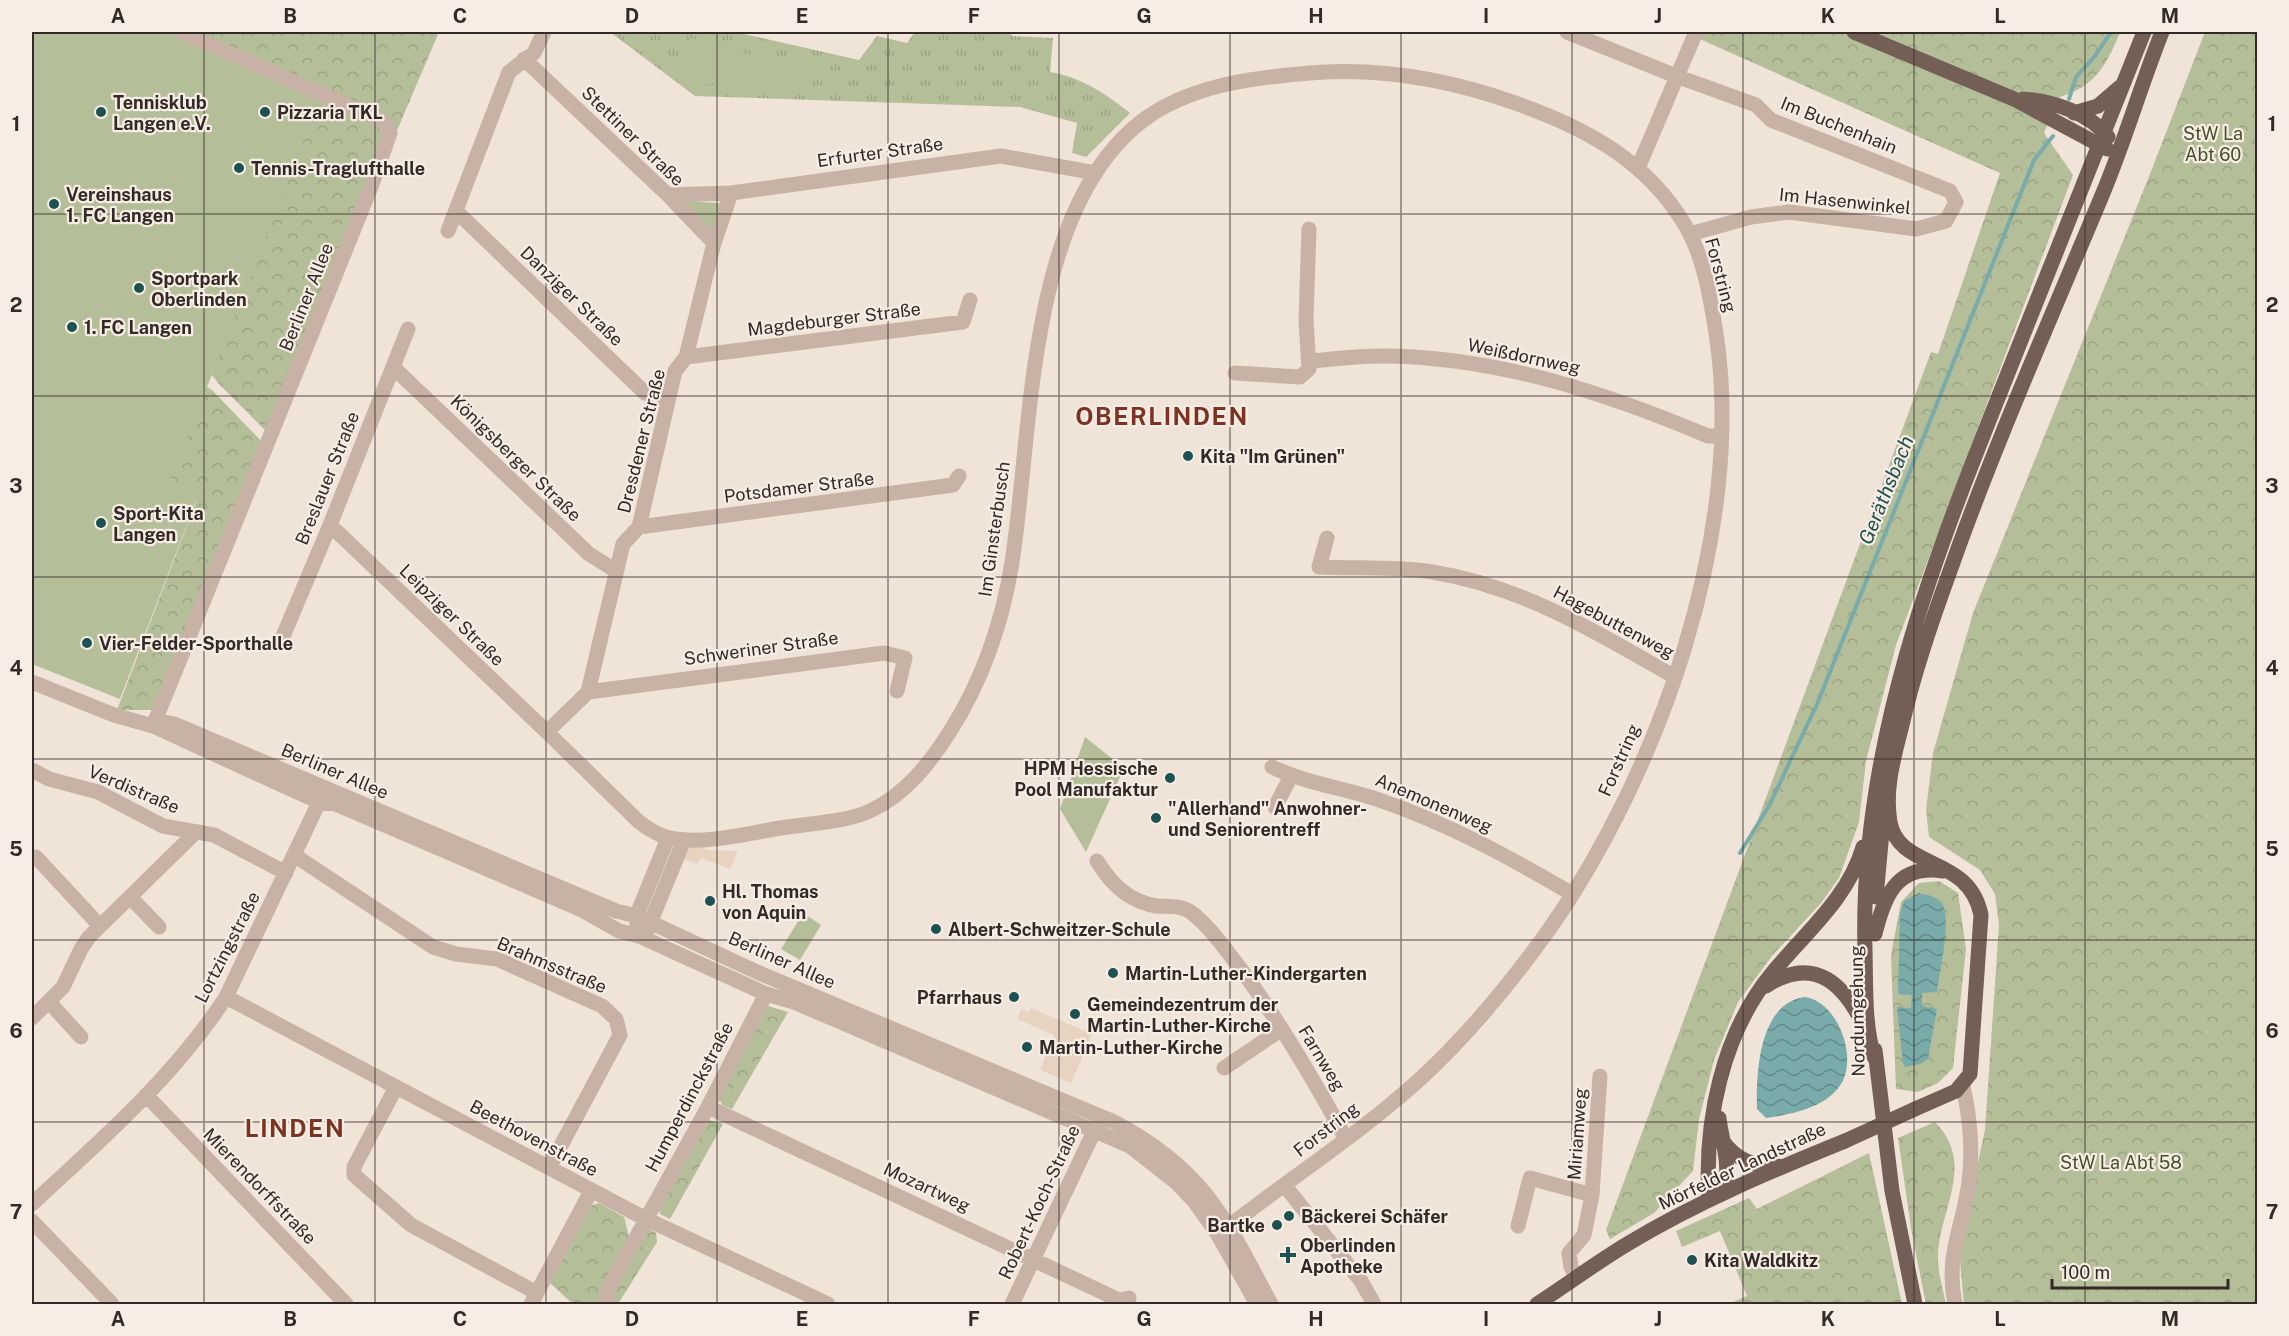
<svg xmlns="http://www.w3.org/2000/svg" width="2289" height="1336" font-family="'Public Sans',sans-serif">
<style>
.grass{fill:url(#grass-tufts)}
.forest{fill:url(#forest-crowns)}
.green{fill:#b4be99}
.plaza{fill:#e7d3c0}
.water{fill:url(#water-waves)}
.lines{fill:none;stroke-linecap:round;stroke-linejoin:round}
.stream{stroke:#78abaa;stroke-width:4}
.minor{stroke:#c7b2a5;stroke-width:15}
.major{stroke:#745f57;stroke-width:15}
.major-bridge{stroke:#745f57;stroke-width:15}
.grid{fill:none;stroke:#332926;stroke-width:1.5;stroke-opacity:0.55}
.poi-dot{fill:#1d5252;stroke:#f8ede4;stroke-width:2}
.labels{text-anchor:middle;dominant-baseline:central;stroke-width:4.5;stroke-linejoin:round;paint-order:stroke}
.poi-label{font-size:18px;font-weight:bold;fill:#332926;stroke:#f8ede4;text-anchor:start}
.street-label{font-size:18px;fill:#332926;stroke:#f8ede4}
.park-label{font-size:18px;fill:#45502b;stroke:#f8ede4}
.water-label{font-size:20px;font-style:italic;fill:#1d5252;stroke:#f8ede4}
.district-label{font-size:24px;font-weight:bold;letter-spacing:1.5px;fill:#7e3222;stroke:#f8ede4}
.neatline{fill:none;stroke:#332926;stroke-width:2}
.grid-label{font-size:20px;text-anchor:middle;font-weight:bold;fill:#332926}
</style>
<defs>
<pattern id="grass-tufts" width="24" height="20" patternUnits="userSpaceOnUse" patternTransform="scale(1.5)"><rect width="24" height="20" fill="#b4be99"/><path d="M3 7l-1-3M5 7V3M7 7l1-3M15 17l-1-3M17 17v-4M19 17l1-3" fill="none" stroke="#9ba384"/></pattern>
<pattern id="forest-crowns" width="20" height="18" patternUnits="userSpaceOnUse" patternTransform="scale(1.5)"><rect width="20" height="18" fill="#b4be99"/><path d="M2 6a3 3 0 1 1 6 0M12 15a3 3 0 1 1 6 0" fill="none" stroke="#9ba384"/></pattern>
<pattern id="water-waves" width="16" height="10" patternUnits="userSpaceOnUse" patternTransform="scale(1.5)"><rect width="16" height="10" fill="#78abaa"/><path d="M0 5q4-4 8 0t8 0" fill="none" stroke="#638b8a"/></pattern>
</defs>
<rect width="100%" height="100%" fill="#f0e3d8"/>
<path class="grass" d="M610,32H735L859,60L877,36L907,43L915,32H1007L1013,36L1053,38L1050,72C1081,77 1106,94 1130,113L1086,157L1072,153L1077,123L1020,107L695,96Z"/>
<path class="forest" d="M125,32H439L268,433L219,384L193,351L32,133Z
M1684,32H2120C2107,64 2096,86 2060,97L2044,133L2073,175L1896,645L1866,761L1859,822L1839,878L1821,903L1772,956L1738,1002L1714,1060L1699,1119L1693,1171L1654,1213L1610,1239L1606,1230L1931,352L1938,354L2000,173Z
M2205,32H2257V1304H1964L1959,1250L1985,1130L1999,925L1995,894L1980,870L1929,837L1926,810L1933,753L1973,613L2150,174Z
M186,374L212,390L264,444L160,710H117L196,502L32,389Z
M1939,881L1958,893L1966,949L1953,1068L1938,1083L1918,1092L1896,1089L1891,955L1901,902L1919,883Z
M768,1006L788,1012L732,1109L722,1105L719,1097Z
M709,1120L723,1124L670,1219L660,1214L659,1209Z
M1935,1122C1977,1164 1938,1211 1938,1258C1938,1273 1943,1290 1946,1304H1926L1912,1234L1898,1138Z
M1869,1153L1902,1304H1728L1747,1296L1720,1231L1682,1247L1676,1231L1749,1198L1757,1209Z
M599,1203L624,1217L629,1236L646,1227L656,1233L657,1242L618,1304H573L550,1283L590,1206Z"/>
<path class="green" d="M32,32H173L322,95L170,481L199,493L120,699L32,664Z
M691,38L769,60L814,65L807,92L717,83L698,86L674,64Z
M686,201L718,203L720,205L713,228L710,230L684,203Z
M1085,737L1124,768L1086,852L1060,809Z
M803,913L821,925L800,960L781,949Z"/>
<path class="plaza" d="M706,844L705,850L738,851L730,869L701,858L697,864L681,858L690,846Z
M1031,1008L1092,1034L1071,1083L1040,1070L1054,1035L1017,1019L1021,1009L1029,1012Z"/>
<path class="water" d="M1919,893C1927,895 1935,896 1941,902C1953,916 1939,973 1937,992L1922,993V1006L1937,1009L1928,1059L1920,1064L1905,1067L1903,1063L1897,1007L1911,1008L1912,995L1898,994L1900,913L1904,901Z
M1805,997C1838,1002 1858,1057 1841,1084C1826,1108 1792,1114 1766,1118L1757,1109C1756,1072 1759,1003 1805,997Z"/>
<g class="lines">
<path class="stream" d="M2069,99L2076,77L2095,56L2111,32
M1740,853L1769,806L1818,702L2034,160L2053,136"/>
<path class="minor" d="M1567,32L1676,76L1756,105L1771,120L1950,191L1956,202L1946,221L1916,229L1789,212L1751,217L1690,234
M524,59L668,195L714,243
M1638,168L1696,32
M731,193L714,243L686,357L675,371L639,527L623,544L588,692L547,732L638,821C649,830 661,837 675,839C711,844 752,832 787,827C815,823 845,822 870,811C905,795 929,764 949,733C982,682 1003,621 1012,562C1033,429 1026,201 1149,116C1199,82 1266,76 1325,72C1392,69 1454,81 1518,104C1586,128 1647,161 1685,225C1704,257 1710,296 1716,333C1746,528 1660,772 1548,931C1510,984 1467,1036 1419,1080C1356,1137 1284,1182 1218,1235
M668,195L731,193L1001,156L1096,173
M456,211L645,393L668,400
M448,231L509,72L534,53L544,32
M686,357L963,322L970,300
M1311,361C1336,359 1362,355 1388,356C1500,358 1606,393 1708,436H1720
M393,367L589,554L616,571
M1235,373L1300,377L1309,369L1306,319L1309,229
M330,525L547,732
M639,527L953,485L959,476
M1327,538L1319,567C1356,569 1395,566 1432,572C1521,586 1597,632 1673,676
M281,641L330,525L408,329
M32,682L114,715L153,726L319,802L336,804L580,909L619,931L639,936L766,994L794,1002L1130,1146L1177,1183L1194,1201L1218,1235L1257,1304
M588,692L884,653L905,658L897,691
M153,726L163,722L174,724L616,911L637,916L757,972L1114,1122C1204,1169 1226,1220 1271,1304
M153,726L371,187L390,133L385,122L181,32
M1272,767C1307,784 1346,788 1382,801C1449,824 1511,858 1572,894
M32,770L49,779L98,792L163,826L214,835L286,873
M1275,807L1291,776
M294,855L433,947L456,954L497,959L602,1006L616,1019L620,1035L549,1168
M36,857L100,926
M1097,861C1111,884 1129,902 1157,906C1169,907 1181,905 1192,913C1210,927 1226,950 1240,968C1280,1022 1314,1080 1346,1139
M130,897L159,927
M637,925L638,912L668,838
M647,931L684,840
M226,997L646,1219L828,1304
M49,1002L81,1037
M32,1018L63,987L81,949L89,937L196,832
M1224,1068L1282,1029
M396,1087L354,1167V1175L411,1225L537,1293
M146,1095L346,1304
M708,1107L1119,1300L1129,1298
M1285,1186L1361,1281L1374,1304
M32,1204C101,1140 174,1077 226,997L323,794
M32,1221L112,1304
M1518,1226L1530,1178L1592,1195
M1576,1277L1571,1267L1569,1253L1584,1235L1592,1195L1600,1076
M531,1304L591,1191
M609,1304L606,1300L610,1285L708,1107L766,994
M1012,1304L1099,1121
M1955,1304C1945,1254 1963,1229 1969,1182C1973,1149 1970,1117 1963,1086"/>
<path class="major" d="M1854,32L2014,99L2107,149
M2023,99C2052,101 2090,113 2108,137
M2074,113L2098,106L2120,87
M1876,897L1884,810
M1875,934C1884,897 1896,864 1943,871
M1766,986C1815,954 1845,985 1865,1028
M1875,1050L1892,1191L1915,1304
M1874,1057C1864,1023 1866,986 1865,950C1859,745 1935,555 2010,368C2055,256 2099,144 2144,32
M1915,1109L1956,1091L1970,1074L1981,915C1969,854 1899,871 1890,822C1884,787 1895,754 1903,721C1915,669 1932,620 1950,571C1995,443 2051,318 2103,193C2125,140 2141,85 2162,32
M1722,1140C1737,1161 1753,1166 1778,1166
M1716,1195C1737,1178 1721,1141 1719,1118
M1709,1200C1704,1122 1722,1033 1773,972C1807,931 1848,898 1863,847
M1537,1304C1568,1284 1597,1262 1629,1243C1697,1202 1771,1171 1845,1141"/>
<path class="major-bridge" d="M1845,1141L1915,1109"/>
</g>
<path class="grid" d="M204,32V1304M375,32V1304M546,32V1304M717,32V1304M888,32V1304M1059,32V1304M1230,32V1304M1401,32V1304M1572,32V1304M1743,32V1304M1914,32V1304M2085,32V1304M32,214H2258M32,396H2258M32,577H2258M32,759H2258M32,940H2258M32,1122H2258"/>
<g class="poi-dot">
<circle cx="101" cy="112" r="6"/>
<circle cx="265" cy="112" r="6"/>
<circle cx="239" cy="168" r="6"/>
<circle cx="54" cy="204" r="6"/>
<circle cx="139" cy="288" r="6"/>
<circle cx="72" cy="327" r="6"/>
<circle cx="1188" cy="456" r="6"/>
<circle cx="101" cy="523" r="6"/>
<circle cx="87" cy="643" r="6"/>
<circle cx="1170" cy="778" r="6"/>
<circle cx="1156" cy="818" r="6"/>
<circle cx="710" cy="901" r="6"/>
<circle cx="936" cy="929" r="6"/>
<circle cx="1113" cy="973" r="6"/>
<circle cx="1014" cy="997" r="6"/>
<circle cx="1075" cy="1014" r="6"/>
<circle cx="1027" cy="1047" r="6"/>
<circle cx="1289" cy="1216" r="6"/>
<circle cx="1277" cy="1225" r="6"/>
<path d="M1285 1246h6v6h6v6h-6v6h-6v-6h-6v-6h6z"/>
<circle cx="1692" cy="1260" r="6"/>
</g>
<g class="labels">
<g class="poi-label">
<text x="113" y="102">Tennisklub<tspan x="113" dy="21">Langen e.V.</tspan></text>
<text x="277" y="112">Pizzaria TKL</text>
<text x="251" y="168">Tennis-Traglufthalle</text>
<text x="66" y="194">Vereinshaus<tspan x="66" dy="21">1. FC Langen</tspan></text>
<text x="151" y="278">Sportpark<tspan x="151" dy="21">Oberlinden</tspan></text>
<text x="84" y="327">1. FC Langen</text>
<text x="1200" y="456">Kita "Im Grünen"</text>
<text x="113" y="513">Sport-Kita<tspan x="113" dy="21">Langen</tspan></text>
<text x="99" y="643">Vier-Felder-Sporthalle</text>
<text x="1158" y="768" text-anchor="end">HPM Hessische<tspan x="1158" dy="21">Pool Manufaktur</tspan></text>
<text x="1168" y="808">"Allerhand" Anwohner-<tspan x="1168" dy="21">und Seniorentreff</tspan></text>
<text x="722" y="891">Hl. Thomas<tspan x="722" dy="21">von Aquin</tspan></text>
<text x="948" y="929">Albert-Schweitzer-Schule</text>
<text x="1125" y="973">Martin-Luther-Kindergarten</text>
<text x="1002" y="997" text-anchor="end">Pfarrhaus</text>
<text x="1087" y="1004">Gemeindezentrum der<tspan x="1087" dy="21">Martin-Luther-Kirche</tspan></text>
<text x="1039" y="1047">Martin-Luther-Kirche</text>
<text x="1301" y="1216">Bäckerei Schäfer</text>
<text x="1265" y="1225" text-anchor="end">Bartke</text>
<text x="1300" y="1245">Oberlinden<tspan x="1300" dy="21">Apotheke</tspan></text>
<text x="1704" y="1260">Kita Waldkitz</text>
</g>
<g class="street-label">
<text transform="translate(1839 125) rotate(22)">Im Buchenhain</text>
<text transform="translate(633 136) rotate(44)">Stettiner Straße</text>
<text transform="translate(880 152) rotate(-8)">Erfurter Straße</text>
<text transform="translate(1845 201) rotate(6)">Im Hasenwinkel</text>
<text transform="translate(1721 275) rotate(75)">Forstring</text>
<text transform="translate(572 296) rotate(44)">Danziger Straße</text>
<text transform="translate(306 297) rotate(-68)">Berliner Allee</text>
<text transform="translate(834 319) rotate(-7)">Magdeburger Straße</text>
<text transform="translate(1524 356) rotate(12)">Weißdornweg</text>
<text transform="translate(641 441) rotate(-76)">Dresdener Straße</text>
<text transform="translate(516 458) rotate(44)">Königsberger Straße</text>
<text transform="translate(327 478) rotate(-68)">Breslauer Straße</text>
<text transform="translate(799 487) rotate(-7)">Potsdamer Straße</text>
<text transform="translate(994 529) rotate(-82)">Im Ginsterbusch</text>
<text transform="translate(452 615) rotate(44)">Leipziger Straße</text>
<text transform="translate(1614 622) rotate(28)">Hagebuttenweg</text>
<text transform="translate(761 648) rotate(-8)">Schweriner Straße</text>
<text transform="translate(1619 760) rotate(-66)">Forstring</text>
<text transform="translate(335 771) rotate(23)">Berliner Allee</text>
<text transform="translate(134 789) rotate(23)">Verdistraße</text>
<text transform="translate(1434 803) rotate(23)">Anemonenweg</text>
<text transform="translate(227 947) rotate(-63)">Lortzingstraße</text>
<text transform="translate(782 960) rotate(24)">Berliner Allee</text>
<text transform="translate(552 965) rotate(23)">Brahmsstraße</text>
<text transform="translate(1857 1011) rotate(-91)">Nordumgehung</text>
<text transform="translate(1322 1058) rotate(59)">Farnweg</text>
<text transform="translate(689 1097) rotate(-62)">Humperdinckstraße</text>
<text transform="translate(1326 1129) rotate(-38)">Forstring</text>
<text transform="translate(1577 1134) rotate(-86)">Miriamweg</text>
<text transform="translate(534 1138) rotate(28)">Beethovenstraße</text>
<text transform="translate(1742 1166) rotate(-25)">Mörfelder Landstraße</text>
<text transform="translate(260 1186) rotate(46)">Mierendorffstraße</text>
<text transform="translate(927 1187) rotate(25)">Mozartweg</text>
<text transform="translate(1039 1202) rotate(-65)">Robert-Koch-Straße</text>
</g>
<g class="park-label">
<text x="2213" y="133">StW La<tspan x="2213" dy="21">Abt 60</tspan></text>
<text x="2121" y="1162">StW La Abt 58</text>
</g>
<g class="water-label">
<text transform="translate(1886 490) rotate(-68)">Geräthsbach</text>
</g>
<g class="district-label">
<text x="1162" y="416">OBERLINDEN</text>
<text x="295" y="1128">LINDEN</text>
</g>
</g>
<rect width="2289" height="1336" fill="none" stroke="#f8ede4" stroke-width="66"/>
<path d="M2052 1279v9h176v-9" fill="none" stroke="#332926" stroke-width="3"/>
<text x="2061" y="1279" font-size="18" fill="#332926" stroke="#f8ede4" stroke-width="4.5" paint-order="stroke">100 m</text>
<rect x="33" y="33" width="2223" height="1270" class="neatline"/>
<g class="grid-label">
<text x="118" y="23">A</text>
<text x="290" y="23">B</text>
<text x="460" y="23">C</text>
<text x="632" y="23">D</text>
<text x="802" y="23">E</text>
<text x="974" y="23">F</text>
<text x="1144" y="23">G</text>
<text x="1316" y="23">H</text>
<text x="1486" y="23">I</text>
<text x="1658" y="23">J</text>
<text x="1828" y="23">K</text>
<text x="2000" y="23">L</text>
<text x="2170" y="23">M</text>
<text x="16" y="131">1</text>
<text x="2272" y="131">1</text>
<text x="16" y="312">2</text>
<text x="2272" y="312">2</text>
<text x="16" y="493">3</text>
<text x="2272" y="493">3</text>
<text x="16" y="675">4</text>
<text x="2272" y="675">4</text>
<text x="16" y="856">5</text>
<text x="2272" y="856">5</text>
<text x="16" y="1038">6</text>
<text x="2272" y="1038">6</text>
<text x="16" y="1219">7</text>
<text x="2272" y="1219">7</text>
<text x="118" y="1326">A</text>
<text x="290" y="1326">B</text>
<text x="460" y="1326">C</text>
<text x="632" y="1326">D</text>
<text x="802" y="1326">E</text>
<text x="974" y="1326">F</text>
<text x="1144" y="1326">G</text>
<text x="1316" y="1326">H</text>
<text x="1486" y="1326">I</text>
<text x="1658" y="1326">J</text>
<text x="1828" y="1326">K</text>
<text x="2000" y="1326">L</text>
<text x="2170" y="1326">M</text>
</g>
</svg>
